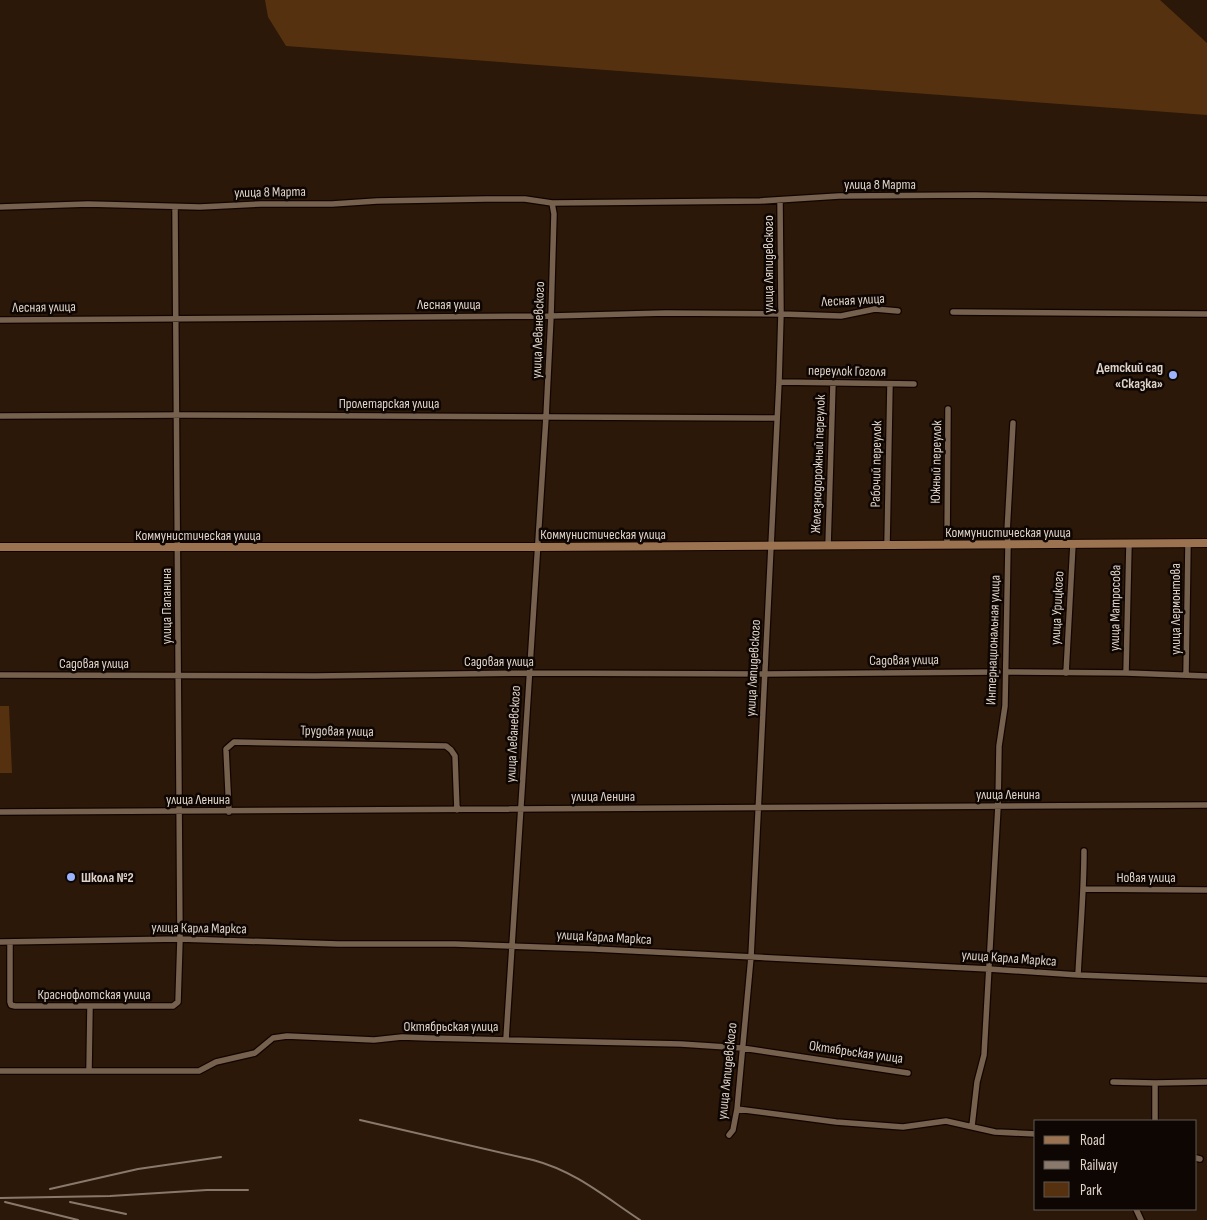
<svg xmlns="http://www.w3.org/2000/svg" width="1207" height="1220" font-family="'Sofia Sans Condensed',sans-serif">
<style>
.green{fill:#56310f}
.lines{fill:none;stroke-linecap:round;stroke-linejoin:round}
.street-casing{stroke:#120400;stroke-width:8}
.secondary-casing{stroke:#120400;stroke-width:10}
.street{stroke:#76604e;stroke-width:5.5}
.secondary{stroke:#9c7351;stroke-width:8}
.rail{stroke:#89796c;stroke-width:2}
.poi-dot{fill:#9cb4fd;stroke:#0d0602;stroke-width:2}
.labels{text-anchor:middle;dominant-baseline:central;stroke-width:5;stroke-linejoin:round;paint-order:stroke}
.street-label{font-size:14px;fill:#dfd2c8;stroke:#0d0602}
.poi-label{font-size:14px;font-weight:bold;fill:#dfd2c8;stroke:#0d0602;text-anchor:end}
</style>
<rect width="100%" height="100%" fill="#2b1808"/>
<path class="green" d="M265,0H1160L1207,43V115L286,46L268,17Z
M0,706H9L12,773H0Z"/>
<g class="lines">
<defs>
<path id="street" d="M552,203L760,201L839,196L976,195L1207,199
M0,207L88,204L200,207L261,204H332L377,201L486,199H525L552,203L554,214L551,316L546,417L506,1039
M953,312L1207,314
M0,320L551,316L666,313L781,314L841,316L875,309L898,311
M779,382L914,384
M0,416L184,415L777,418
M887,545L890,384
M947,545L948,409
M828,546L833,383
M1006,672L1126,673L1207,676
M1066,673L1073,544
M1126,673L1129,544
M0,675L315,676L530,673L765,674L998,672
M1186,675L1188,543
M0,812L1207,805
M229,812L226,749L234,742L446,746L451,750L455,756L457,810
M1084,889L1207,890
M0,942L180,939L338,944H455L594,949L989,969L1078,975L1207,980
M10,942V1002L11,1005L15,1006H173L178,1002L180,939L175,207
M1078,975C1080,934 1084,893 1084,851
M0,1071H199L216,1062L255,1053L273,1038L287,1036L374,1040L402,1037L428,1038L681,1044L742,1048L908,1073
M89,1071L90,1007
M1113,1082L1155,1083L1207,1082
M1155,1083V1121
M737,1109L836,1122L903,1127L946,1121L995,1132L1036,1134
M972,1126L977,1082L984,1055L998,806L999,746L1005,706L1008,545L1007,532L1013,423
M729,1135L733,1130L737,1109L751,957L779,382L781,314L780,200
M1196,1158L1200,1159
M1136,1209L1141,1220"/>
<path id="secondary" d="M0,547H537L1207,543"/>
</defs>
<use href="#street" class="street-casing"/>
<use href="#secondary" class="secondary-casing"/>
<use href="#street" class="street"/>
<use href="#secondary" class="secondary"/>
<path class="rail" d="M360,1120L533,1160C575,1171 605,1197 640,1220
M50,1189L138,1169L221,1157
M0,1198L110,1196L207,1190H248
M5,1202L78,1220
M70,1202L126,1214"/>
</g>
<g class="poi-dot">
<circle cx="1173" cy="375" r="5"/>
<circle cx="71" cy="877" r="5"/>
</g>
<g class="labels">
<g class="street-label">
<text x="880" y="184">улица 8 Марта</text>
<text transform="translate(270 192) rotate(-1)">улица 8 Марта</text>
<text transform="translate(768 264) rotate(-90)">улица Ляпидевского</text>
<text transform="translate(853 300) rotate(-3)">Лесная улица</text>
<text x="449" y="304">Лесная улица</text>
<text transform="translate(44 307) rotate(-1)">Лесная улица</text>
<text transform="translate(538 330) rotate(-88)">улица Леваневского</text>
<text transform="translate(847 371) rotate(1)">переулок Гоголя</text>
<text x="389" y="403">Пролетарская улица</text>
<text transform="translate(936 462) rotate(-89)">Южный переулок</text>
<text transform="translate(818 464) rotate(-88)">Железнодорожный переулок</text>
<text transform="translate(876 464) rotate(-89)">Рабочий переулок</text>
<text x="1008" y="532">Коммунистическая улица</text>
<text x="603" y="534">Коммунистическая улица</text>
<text x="198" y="535">Коммунистическая улица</text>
<text transform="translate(166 606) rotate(-90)">улица Папанина</text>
<text transform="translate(1057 608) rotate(-87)">улица Урицкого</text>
<text transform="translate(1115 608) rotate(-89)">улица Матросова</text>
<text transform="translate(1175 609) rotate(-90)">улица Лермонтова</text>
<text transform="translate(993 640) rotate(-88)">Интернациональная улица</text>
<text transform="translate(904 660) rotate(-1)">Садовая улица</text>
<text x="499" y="661">Садовая улица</text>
<text x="94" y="663">Садовая улица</text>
<text transform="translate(753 668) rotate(-87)">улица Ляпидевского</text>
<text transform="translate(337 731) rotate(1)">Трудовая улица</text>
<text transform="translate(513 734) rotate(-87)">улица Леваневского</text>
<text x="1008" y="794">улица Ленина</text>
<text x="603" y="796">улица Ленина</text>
<text x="198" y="799">улица Ленина</text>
<text x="1146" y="877">Новая улица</text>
<text transform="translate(199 928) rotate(1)">улица Карла Маркса</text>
<text transform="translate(604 937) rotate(3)">улица Карла Маркса</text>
<text transform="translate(1009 958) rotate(4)">улица Карла Маркса</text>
<text x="94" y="994">Краснофлотская улица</text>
<text x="451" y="1026">Октябрьская улица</text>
<text transform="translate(856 1052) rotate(8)">Октябрьская улица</text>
<text transform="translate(727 1071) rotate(-84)">улица Ляпидевского</text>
</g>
<g class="poi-label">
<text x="1163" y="367">Детский сад<tspan x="1163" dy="16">«Сказка»</tspan></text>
<text x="81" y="877" text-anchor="start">Школа №2</text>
</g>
</g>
<rect x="1034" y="1120" width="162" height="90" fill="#0d0602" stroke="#615851"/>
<rect x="1044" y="1136" width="25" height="8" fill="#9c7351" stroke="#615851"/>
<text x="1080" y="1145" font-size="15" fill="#dfd2c8">Road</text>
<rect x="1044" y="1161" width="25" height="8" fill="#89796c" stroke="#615851"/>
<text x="1080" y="1170" font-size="15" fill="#dfd2c8">Railway</text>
<rect x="1044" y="1182" width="25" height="15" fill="#56310f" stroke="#615851"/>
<text x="1080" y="1195" font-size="15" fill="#dfd2c8">Park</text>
</svg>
